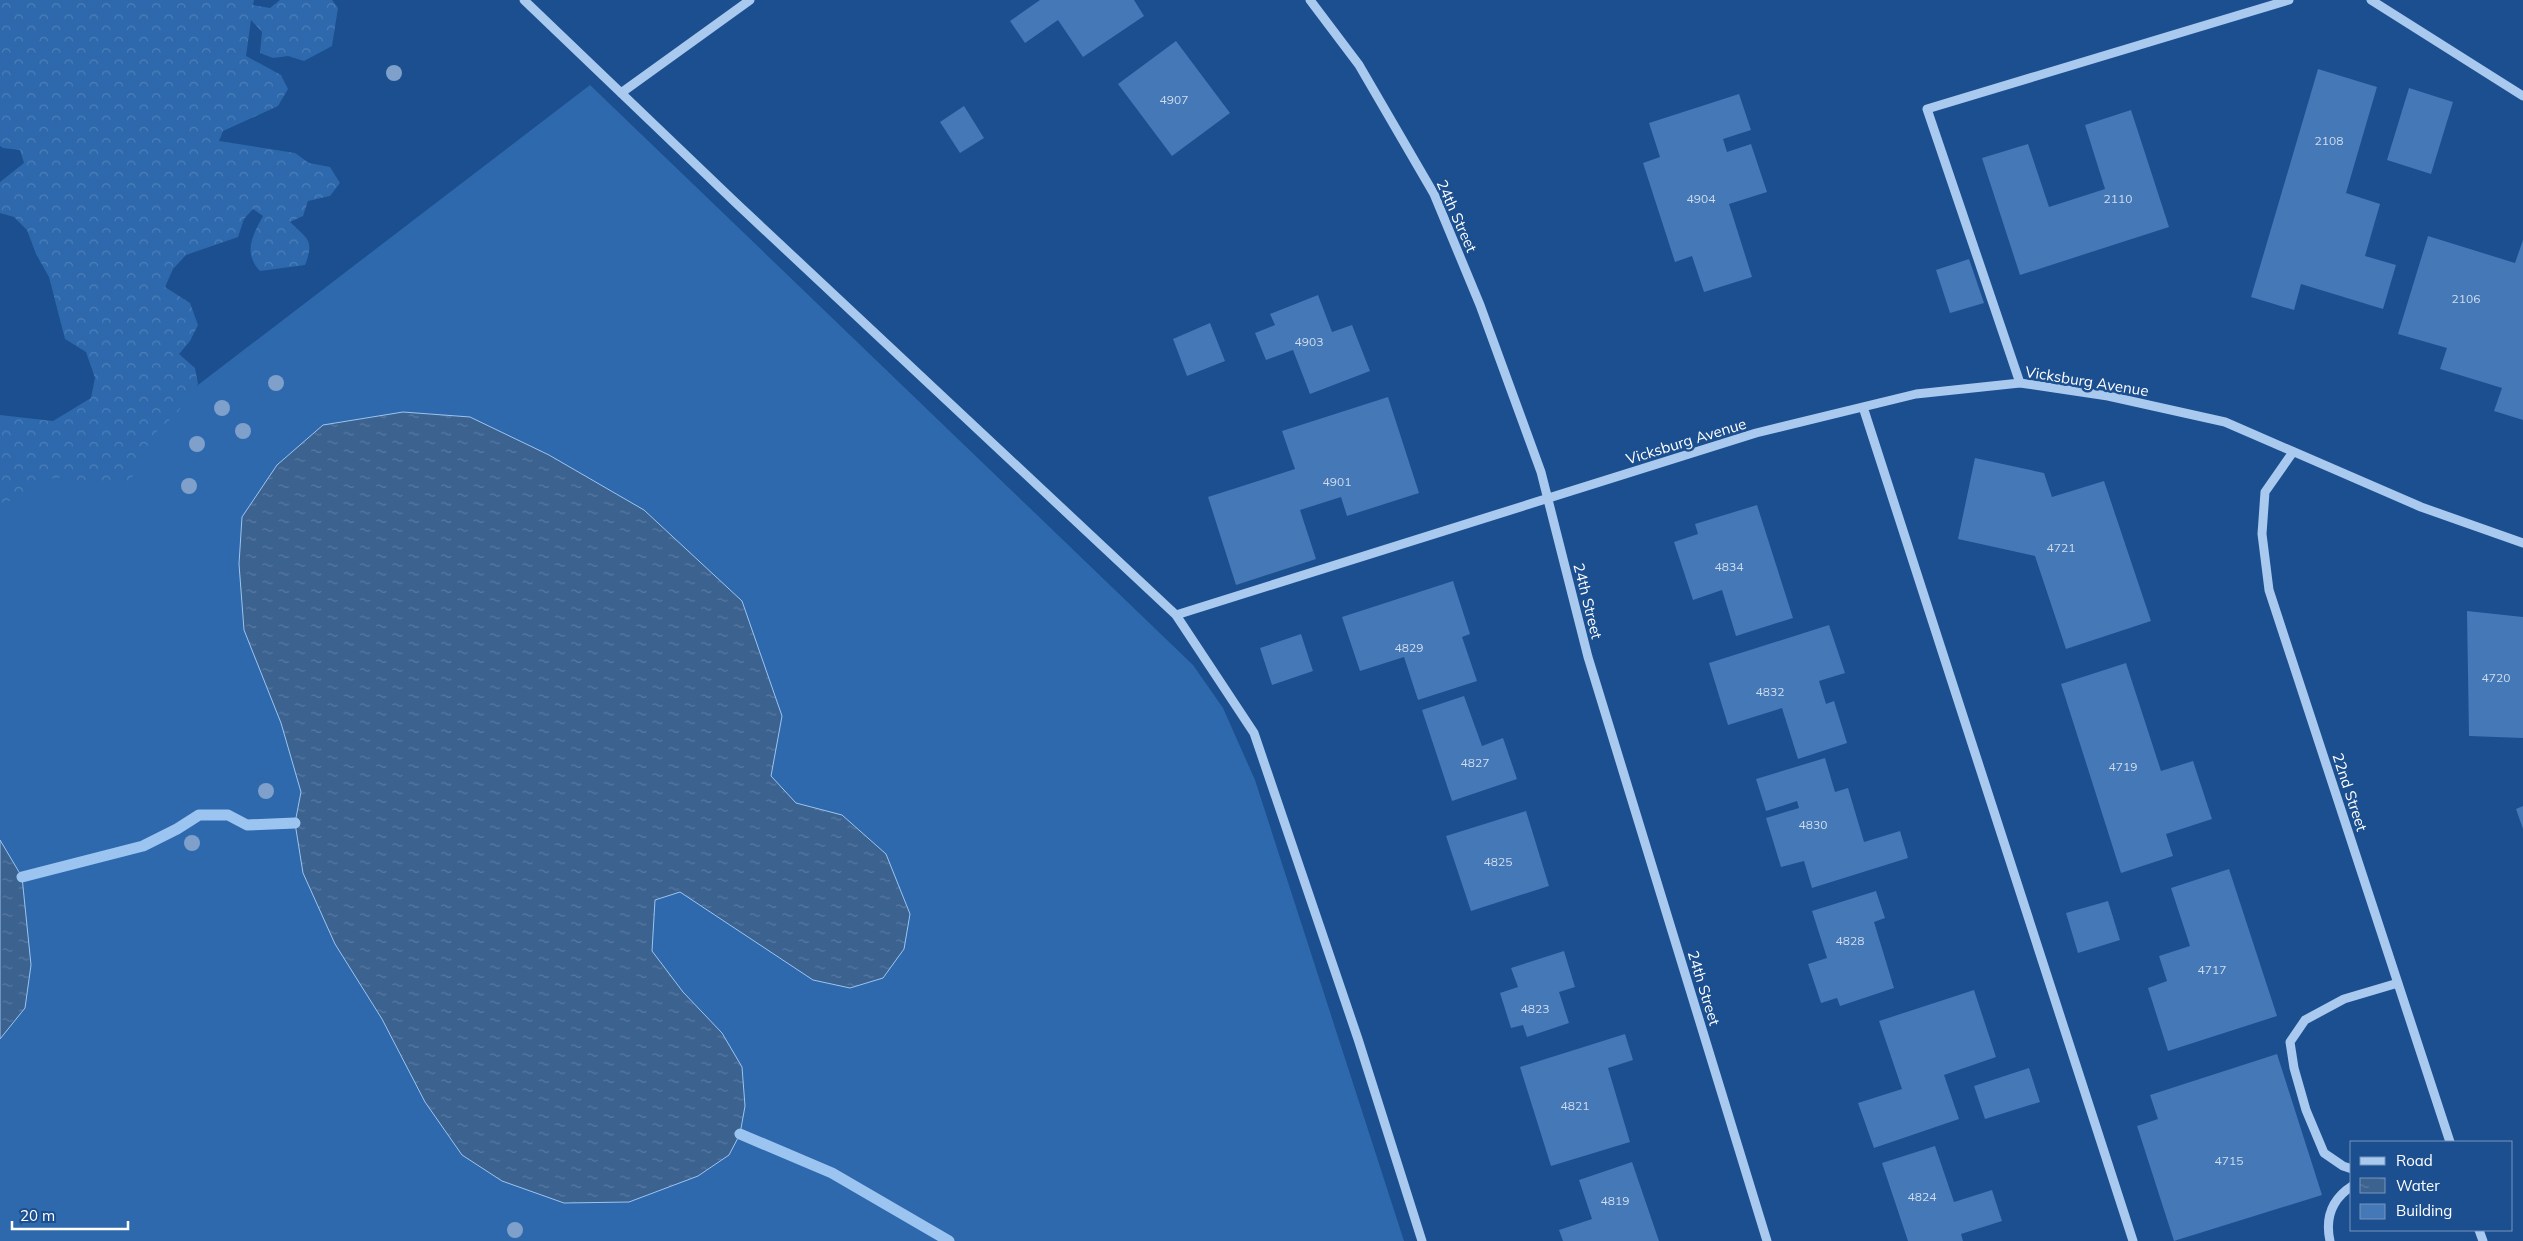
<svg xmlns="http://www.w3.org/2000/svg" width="2523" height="1241" font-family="Mulish,sans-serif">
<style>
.grass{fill:#2e69ad}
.forest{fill:url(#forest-crowns)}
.water{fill:url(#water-ripples);stroke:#9cc4f0}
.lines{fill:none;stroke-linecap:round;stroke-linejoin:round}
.stream{stroke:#9cc4f0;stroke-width:11}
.building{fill:#4478b7}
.minor{stroke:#a9c9ee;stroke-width:9}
.tree{fill:#7ea0ca}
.labels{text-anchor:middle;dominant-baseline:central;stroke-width:5;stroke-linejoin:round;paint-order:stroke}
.number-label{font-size:12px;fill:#d0dded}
.street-label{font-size:15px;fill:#fff;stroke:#1b4f8f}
</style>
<defs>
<pattern id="forest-crowns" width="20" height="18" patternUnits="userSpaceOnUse" patternTransform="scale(1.25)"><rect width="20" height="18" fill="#2e69ad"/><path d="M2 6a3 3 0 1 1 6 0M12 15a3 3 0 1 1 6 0" fill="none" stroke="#4d80b9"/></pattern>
<pattern id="water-ripples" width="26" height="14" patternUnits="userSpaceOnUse" patternTransform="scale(1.25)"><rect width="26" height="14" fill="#3c6290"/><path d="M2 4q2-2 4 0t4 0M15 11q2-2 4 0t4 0" fill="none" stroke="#597aa1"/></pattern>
</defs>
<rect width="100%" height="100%" fill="#1b4f8f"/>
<path class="grass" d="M590,85L1193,665L1223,708L1255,780L1404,1241H0V485L117,447Z"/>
<path class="forest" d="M0,0H254L253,5L270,8L280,0H332L338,8L332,46L304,61L288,56L273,58L260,53L262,32L251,20L246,56L281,75L288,89L278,106L223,131L219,141L295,153L309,163L330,167L340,183L330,196L308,201L303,216L290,222C307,239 315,239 305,265L260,271C243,253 252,236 263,216L253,209L244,219L238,237L186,255L173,269L165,287L190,303L198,325L190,341L179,354L195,368L198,384L177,413L152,436L134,475L124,485L80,483L66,477L47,479L31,491L5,503L0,502V415L53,421L91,398L95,378L86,352L65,339L49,277L36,254L27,230L14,217L0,213V182L24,163L20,150L3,148L0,146Z"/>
<path class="water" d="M403,412L470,417L549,455L644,510L742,601L782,716L771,776L796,803L842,815L886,854L910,914L904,949L883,978L850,988L813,980L680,892L655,900L652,951L683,992L722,1033L742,1067L745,1106L740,1134L729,1155L698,1176L629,1202L564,1203L502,1181L462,1155L425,1102L382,1019L335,944L303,873L295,823L301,792L281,723L244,630L239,564L242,517L277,465L323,425Z
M0,840L22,877L31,965L25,1008L0,1039Z"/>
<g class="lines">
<path class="stream" d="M22,877L143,846L177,829L199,815H228L247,825L295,823
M740,1134L832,1173L949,1241"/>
</g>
<path class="building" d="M1040,0H1134L1144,16L1083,57L1058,20L1025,43L1010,21Z
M1176,41L1230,113L1172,156L1118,84Z
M2318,69L2377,87L2346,193L2380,204L2365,256L2396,265L2383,309L2301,284L2294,310L2251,297Z
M2409,88L2453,102L2431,174L2387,160Z
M1739,94L1751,130L1723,139L1727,152L1751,144L1767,192L1729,204L1752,277L1704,292L1692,256L1675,262L1643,163L1660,157L1649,123Z
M964,106L984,138L960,153L940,122Z
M2131,110L2169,227L2020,275L1982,158L2028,144L2049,207L2105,189L2085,125Z
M2428,236L2515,263L2523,240V420L2494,411L2502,388L2440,369L2447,348L2398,334Z
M1969,259L1984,303L1950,313L1936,270Z
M1318,295L1332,332L1352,325L1370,371L1310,394L1293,350L1266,360L1255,333L1275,325L1270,314Z
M1210,323L1225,361L1187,376L1173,339Z
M1388,397L1419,493L1347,516L1341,497L1300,510L1316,559L1236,585L1208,497L1295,469L1282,431Z
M1975,458L2044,473L2052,497L2104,481L2151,621L2066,649L2035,556L1958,539Z
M1757,505L1793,618L1736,636L1722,590L1693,600L1674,542L1698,534L1695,524Z
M1453,581L1470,634L1462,637L1477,681L1418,700L1404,657L1360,671L1342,617Z
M2467,611L2523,617V738L2469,736Z
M1829,625L1845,673L1819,681L1826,704L1834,701L1847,743L1798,759L1782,708L1728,725L1709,663Z
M1301,634L1313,671L1272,685L1260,648Z
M2126,663L2161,771L2193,761L2212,819L2166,834L2173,856L2121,873L2061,684Z
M1464,696L1482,746L1503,738L1517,779L1452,801L1422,710Z
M1825,758L1835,792L1848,788L1864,842L1900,831L1908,858L1812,888L1804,861L1781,867L1766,818L1799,808L1797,801L1766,811L1756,779Z
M2523,806V829L2516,809Z
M1526,811L1549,886L1471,911L1446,836Z
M2229,869L2277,1016L2168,1051L2148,988L2167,981L2159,956L2190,946L2171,888Z
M1876,891L1885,918L1874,922L1894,988L1840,1006L1837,998L1821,1003L1808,964L1827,958L1812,911Z
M2108,901L2120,940L2078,953L2066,913Z
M1564,951L1575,987L1559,992L1569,1023L1527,1037L1523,1025L1511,1028L1500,993L1518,987L1511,968Z
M1974,990L1996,1057L1944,1075L1959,1119L1874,1148L1858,1103L1902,1089L1879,1021Z
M1625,1034L1633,1060L1608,1068L1630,1142L1551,1166L1520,1067Z
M2277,1054L2322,1195L2174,1241L2137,1126L2158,1119L2150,1095Z
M2029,1068L2040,1102L1985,1119L1974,1086Z
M1935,1146L1954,1202L1992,1190L2002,1221L1961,1234L1963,1241H1908L1882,1163Z
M1632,1162L1659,1241H1563L1559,1230L1592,1219L1579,1180Z"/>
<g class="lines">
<path class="minor" d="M524,0L736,203L1176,615L1254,733L1358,1039L1422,1241
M1310,0L1359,65L1434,194L1480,305L1541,472L1588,657L1767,1241
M2371,0L2523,96
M621,93L750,0
M2020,383L1927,109L2289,0
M1863,407L2133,1241
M2293,452L2265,492L2262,534L2269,590L2450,1142
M1176,615L1756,433L1916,394L2020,383L2108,396L2225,422L2421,507L2523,543
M2352,1169L2343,1166L2324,1153L2306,1110L2294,1068L2290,1042L2305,1020L2344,999L2398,983
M2479,1230L2483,1241
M2330,1241C2325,1218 2332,1199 2352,1186"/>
</g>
<g class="tree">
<circle cx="394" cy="73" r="8"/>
<circle cx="276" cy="383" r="8"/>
<circle cx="222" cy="408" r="8"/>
<circle cx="243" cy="431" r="8"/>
<circle cx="197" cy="444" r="8"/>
<circle cx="189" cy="486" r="8"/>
<circle cx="266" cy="791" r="8"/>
<circle cx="192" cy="843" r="8"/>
<circle cx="515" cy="1230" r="8"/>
</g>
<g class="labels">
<g class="number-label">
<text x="1174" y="99">4907</text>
<text x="2329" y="140">2108</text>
<text x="1701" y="198">4904</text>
<text x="2118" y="198">2110</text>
<text x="2466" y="298">2106</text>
<text x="1309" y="341">4903</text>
<text x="1337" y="481">4901</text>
<text x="2061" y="547">4721</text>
<text x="1729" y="566">4834</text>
<text x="1409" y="647">4829</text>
<text x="2496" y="677">4720</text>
<text x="1770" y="691">4832</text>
<text x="1475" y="762">4827</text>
<text x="2123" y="766">4719</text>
<text x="1813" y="824">4830</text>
<text x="1498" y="861">4825</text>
<text x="1850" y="940">4828</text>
<text x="2212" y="969">4717</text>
<text x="1535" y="1008">4823</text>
<text x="1575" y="1105">4821</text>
<text x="2229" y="1160">4715</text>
<text x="1922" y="1196">4824</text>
<text x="1615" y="1200">4819</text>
</g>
<g class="street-label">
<text transform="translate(1457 216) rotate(66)">24th Street</text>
<text transform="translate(2087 381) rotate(9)">Vicksburg Avenue</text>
<text transform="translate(1686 441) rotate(-17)">Vicksburg Avenue</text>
<text transform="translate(1588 601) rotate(76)">24th Street</text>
<text transform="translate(2350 792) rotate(72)">22nd Street</text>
<text transform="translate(1704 988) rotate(73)">24th Street</text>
</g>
</g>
<rect x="2350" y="1141" width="162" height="90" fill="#1b4f8f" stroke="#7695bc"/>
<rect x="2360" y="1157" width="25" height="8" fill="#a9c9ee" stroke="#7695bc"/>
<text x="2396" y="1166" font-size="15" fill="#ffffff">Road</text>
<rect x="2360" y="1178" width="25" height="15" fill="url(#water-ripples)" stroke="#7695bc"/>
<text x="2396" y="1191" font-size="15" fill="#ffffff">Water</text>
<rect x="2360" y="1204" width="25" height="15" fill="#4478b7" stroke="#7695bc"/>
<text x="2396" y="1216" font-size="15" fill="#ffffff">Building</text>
<path d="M12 1221v8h116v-8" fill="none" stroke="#ffffff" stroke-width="2.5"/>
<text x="20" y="1221" font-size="15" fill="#ffffff" stroke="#1b4f8f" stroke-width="4" paint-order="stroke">20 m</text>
</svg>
